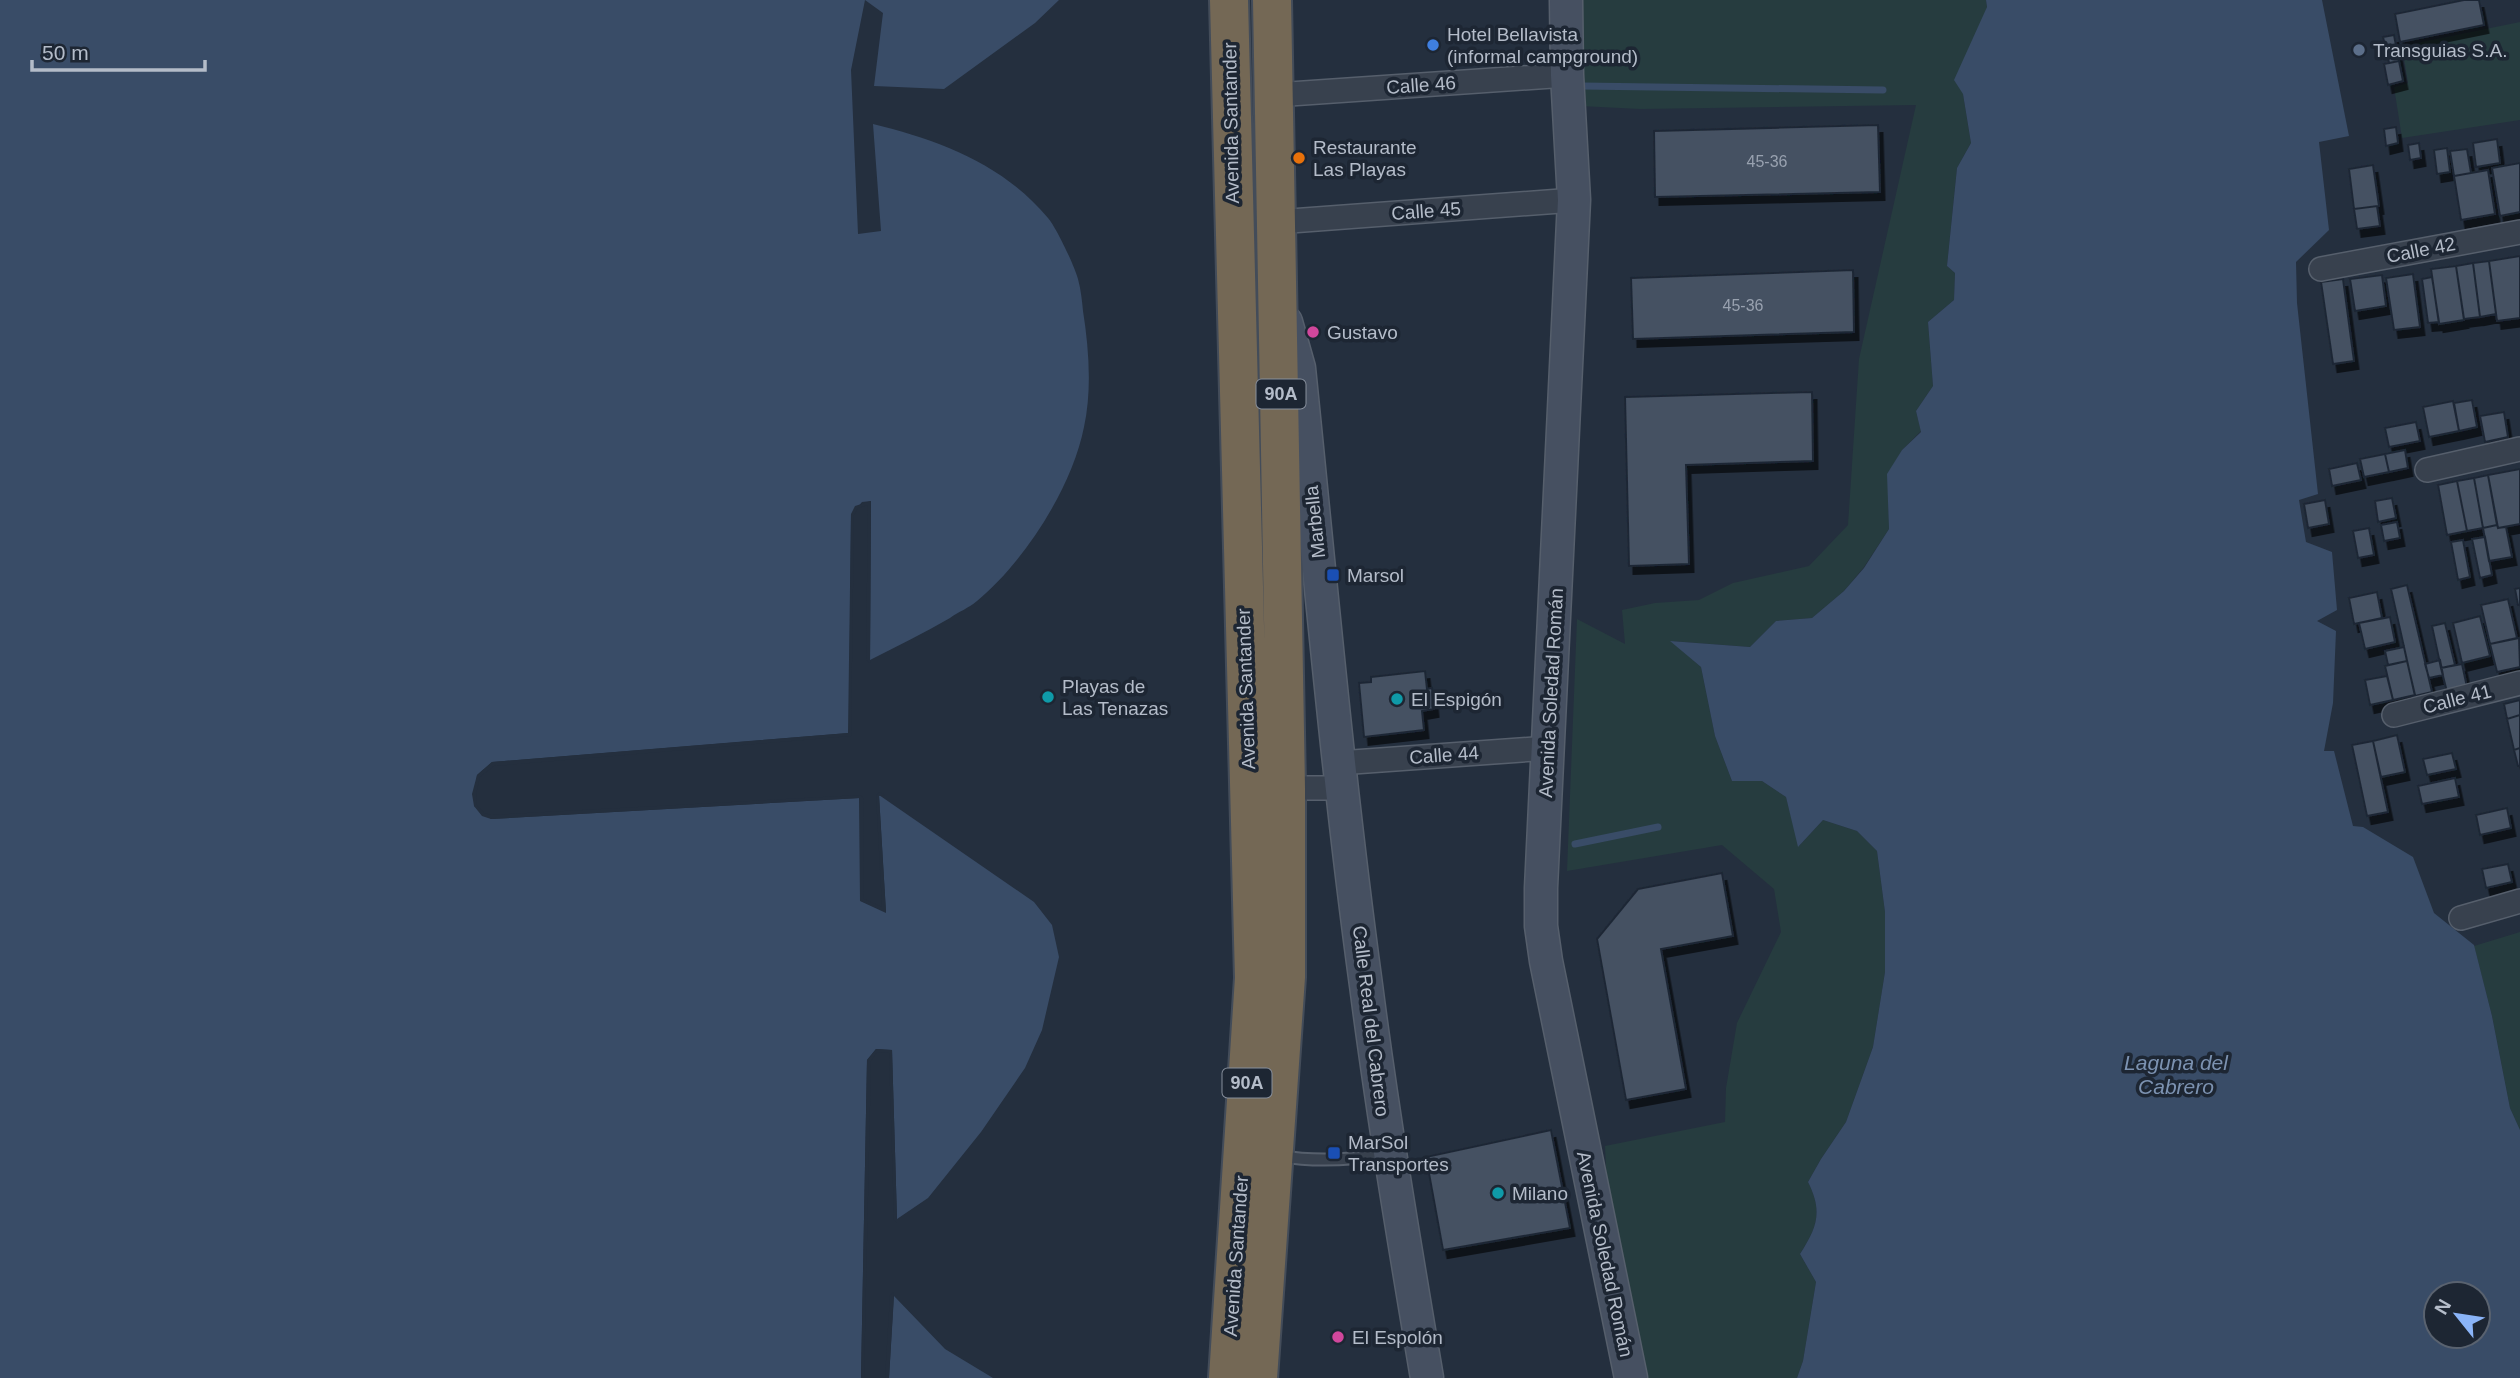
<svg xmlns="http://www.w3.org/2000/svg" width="2520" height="1378" font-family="Arial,sans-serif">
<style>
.green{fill:#263c3f}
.water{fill:#394c67;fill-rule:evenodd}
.pier{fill:#242f3e}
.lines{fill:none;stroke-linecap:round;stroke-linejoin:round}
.stream{stroke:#394c67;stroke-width:7}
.building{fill:#455162;stroke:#1f2835;stroke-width:2;filter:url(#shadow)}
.lane-casing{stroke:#565f6c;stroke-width:14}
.street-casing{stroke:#565f6c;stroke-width:26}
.secondary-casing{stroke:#565f6c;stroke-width:35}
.highway-casing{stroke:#434c59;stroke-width:42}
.lane{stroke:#38414e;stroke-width:10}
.street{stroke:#38414e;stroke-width:23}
.secondary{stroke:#465061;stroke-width:32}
.highway{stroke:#746855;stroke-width:38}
.shop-dot{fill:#3f7fe0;stroke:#1d2633;stroke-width:2.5}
.service-dot{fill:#5c6f8a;stroke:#1d2633;stroke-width:2.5}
.food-dot{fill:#e8710a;stroke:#1d2633;stroke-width:2.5}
.hotel-dot{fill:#d1479c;stroke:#1d2633;stroke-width:2.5}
.transit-dot{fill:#1a4fb4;stroke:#1d2633;stroke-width:2.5}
.culture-dot{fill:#0f9aa8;stroke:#1d2633;stroke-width:2.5}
.labels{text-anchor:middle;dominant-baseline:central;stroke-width:7;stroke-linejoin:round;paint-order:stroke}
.number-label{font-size:16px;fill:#98a1af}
.shield{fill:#1d2633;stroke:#878f9c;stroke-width:2}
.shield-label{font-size:18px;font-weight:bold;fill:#b4bcc9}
.poi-label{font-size:19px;fill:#b4bcc9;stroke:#1d2633;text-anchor:start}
.street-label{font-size:19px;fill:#b4bcc9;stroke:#1d2633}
.water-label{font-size:21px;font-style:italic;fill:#7c92b1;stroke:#1d2633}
</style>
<defs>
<filter id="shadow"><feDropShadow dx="4.5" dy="8" stdDeviation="0" flood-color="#0009"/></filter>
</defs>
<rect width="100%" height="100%" fill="#242f3e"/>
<path class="green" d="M1578,0H1986L1987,7L1963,94L1971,143L1957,168L1947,266L1955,273L1954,300L1928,322L1933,386L1916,411L1921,431L1902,450L1888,474L1889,529L1864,567L1844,591L1812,618L1776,621L1750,647L1671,641L1701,667L1715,736L1732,781H1762L1786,797L1799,846L1823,820L1857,831L1877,851L1885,912V972L1873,1047L1846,1122L1821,1159L1808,1182C1823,1212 1817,1227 1800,1254L1816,1282L1803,1361L1797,1378H1643L1607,1188L1605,1146L1725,1122L1726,1088L1737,1023L1781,932L1774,889L1722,845L1567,871L1577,619L1625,644L1622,610L1655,603L1699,600L1733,583L1809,566L1848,525L1859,359L1916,105L1640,109L1580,106Z
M2520,22V120L2402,138L2394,87L2408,83L2402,46Z
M2520,932V1130L2510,1108L2492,1016L2474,946Z"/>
<path class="water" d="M0,0H865L851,70L858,234L881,231L873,124C939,140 1003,164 1048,218C1056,227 1075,267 1078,279C1081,290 1082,301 1083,311C1089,349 1092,390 1084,427C1072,488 1024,562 977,601C969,608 958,612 950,618C924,633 897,646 870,660L871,501L862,502L851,515L849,733L492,762L477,775L474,806L491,819L860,798L861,901L886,912L879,795L1034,902L1052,925L1059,957L1042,1030L1025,1068L981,1132L928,1198L897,1219L892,1050L876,1049L867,1060L861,1378H0Z
M865,0H1059L1035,23L944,89L874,86L883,13Z
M1986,0H2322L2349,136L2319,142L2329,230L2296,262L2297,303L2318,494L2299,500L2306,542L2332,552L2337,610L2317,621L2336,631L2333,703L2324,751H2334L2353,826L2363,827L2413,857L2434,913L2474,945L2492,1016L2510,1108L2520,1130V1378H1797L1803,1361L1816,1282L1800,1254C1817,1227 1823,1212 1808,1182L1821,1159L1846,1122L1873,1047L1885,972V912L1877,851L1857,831L1823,820L1798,847L1786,797L1762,781H1732L1715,736L1701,667L1670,641L1750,647L1776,621L1812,618L1844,591L1864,568L1889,529L1887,474L1902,450L1921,432L1916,411L1933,386L1928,322L1954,300L1955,273L1947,266L1957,168L1971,143L1963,94L1954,80L1987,7ZM2436,1294H2478V1336H2436Z
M894,1296L945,1349L993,1378H889Z"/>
<path class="pier" d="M871,501L870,663L866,660L868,505L858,508L854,515L851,736L494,766L480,777L476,794L477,805L484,813L491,815L861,795L863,798L864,899L882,907L876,795L880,792L885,795L879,796L886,913L860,901L859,798L491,819L482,816L474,806L472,794L477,775L492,762L848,733L851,514L855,506Z
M876,1049L892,1050L897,1219V1223L894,1220L889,1053L877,1052L871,1061L864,1378H861L867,1060Z
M894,1292L889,1378H885L890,1295Z"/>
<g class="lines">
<path class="stream" d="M1582,86L1883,90
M1575,844L1658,827"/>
</g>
<path class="building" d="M2464,0H2479L2484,25L2400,42L2395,14Z
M2394,35L2399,61L2389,63L2383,37Z
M2399,61L2403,81L2388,85L2384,64Z
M1878,125L1880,192L1655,197L1654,131Z
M2396,127L2398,143L2386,146L2384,129Z
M2497,139L2500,163L2476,167L2473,143Z
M2419,143L2421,158L2410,160L2408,145Z
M2447,148L2450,172L2437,174L2434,150Z
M2467,149L2471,173L2454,176L2450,151Z
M2520,163V212L2500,216L2492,168Z
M2373,165L2379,206L2354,209L2349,169Z
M2488,170L2495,214L2461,220L2454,176Z
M2377,206L2380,226L2357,229L2354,209Z
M2520,256V318L2497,321L2489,261Z
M2489,261L2496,314L2480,317L2473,263Z
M2473,263L2480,317L2464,319L2456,266Z
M2456,266L2464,320L2439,324L2431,269Z
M1853,270L1854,332L1633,339L1631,278Z
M2413,274L2420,327L2394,330L2386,278Z
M2382,275L2386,306L2355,311L2350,279Z
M2432,277L2439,322L2428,323L2422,279Z
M2343,279L2354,361L2333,364L2321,282Z
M1812,392L1813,461L1686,465L1689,564L1629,566L1625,397Z
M2472,400L2477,427L2459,431L2454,403Z
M2453,401L2459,431L2429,437L2423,407Z
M2504,412L2508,437L2485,442L2480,416Z
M2416,422L2420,441L2389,447L2385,428Z
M2405,450L2408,468L2389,472L2385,454Z
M2385,454L2389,472L2364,477L2360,459Z
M2357,463L2361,480L2332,486L2329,469Z
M2520,469V524L2498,528L2488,475Z
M2488,475L2497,525L2483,528L2474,478Z
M2474,478L2483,528L2467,531L2457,481Z
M2457,481L2467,531L2447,535L2438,485Z
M2392,498L2396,518L2378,522L2375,501Z
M2325,500L2329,524L2308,528L2304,504Z
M2397,522L2400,538L2384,541L2381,525Z
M2497,525L2498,528L2506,527L2512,557L2489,561L2483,528Z
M2369,528L2374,555L2358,558L2353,531Z
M2485,537L2492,575L2480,578L2472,539Z
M2463,540L2470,577L2458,580L2451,542Z
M2407,585L2432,692L2415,696L2391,589Z
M2520,588V605H2518L2515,589Z
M2377,592L2382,618L2354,624L2349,598Z
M2508,599L2517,638L2490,644L2481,605Z
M2480,616L2490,656L2462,663L2453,623Z
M2390,617L2395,642L2365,649L2359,623Z
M2445,623L2455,665L2441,668L2432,626Z
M2519,638L2520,667L2497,672L2490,644Z
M2404,647L2407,661L2388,665L2385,651Z
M2440,660L2443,675L2429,678L2425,664Z
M2407,661L2415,695L2393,700L2385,666Z
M2462,664L2467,687L2447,692L2441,668Z
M1425,671L1427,689L1432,688L1434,709L1422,711L1424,730L1364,737L1359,683L1371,682V677Z
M2387,676L2393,700L2370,705L2365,680Z
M2520,700V715L2507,719L2504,704Z
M2520,715V748L2514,750L2507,719Z
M2397,735L2405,772L2381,777L2373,741Z
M2373,741L2388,812L2367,816L2352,745Z
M2520,748V766H2518L2514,750Z
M2452,753L2456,769L2427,775L2423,759Z
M2455,778L2459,797L2422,804L2418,786Z
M2507,808L2511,828L2480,835L2476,815Z
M2508,864L2512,882L2486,888L2482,869Z
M1722,873L1733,936L1661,949L1686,1089L1626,1100L1597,939L1638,889Z
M1551,1130L1570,1228L1443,1250L1426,1157Z"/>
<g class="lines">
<defs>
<path id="lane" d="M1280,1156C1315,1162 1351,1160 1386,1154"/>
<path id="street" d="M1275,95L1567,75
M1277,222L1574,200
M2321,269L2520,232
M2427,470L2520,449
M2394,715L2520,683
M1339,763L1549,748
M1277,788H1343
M2461,918L2520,901"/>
<path id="secondary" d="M1566,0L1567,75L1574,200L1541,888V926L1546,961L1631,1378
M1286,322L1299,368C1320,574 1338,780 1366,985C1383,1117 1405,1247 1427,1378"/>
<path id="highway" d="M1228,1378L1254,978L1229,0
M1258,1378L1286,977V788L1272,0"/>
</defs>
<use href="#lane" class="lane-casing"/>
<use href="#street" class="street-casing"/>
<use href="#secondary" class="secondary-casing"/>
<use href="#highway" class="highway-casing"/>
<use href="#lane" class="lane"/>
<use href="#street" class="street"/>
<use href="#secondary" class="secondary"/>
<use href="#highway" class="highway"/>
</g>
<circle class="shop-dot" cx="1433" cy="45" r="7"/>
<circle class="service-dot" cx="2359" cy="50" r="7"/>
<circle class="food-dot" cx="1299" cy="158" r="7"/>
<g class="hotel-dot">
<circle cx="1313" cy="332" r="7"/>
<circle cx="1338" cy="1337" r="7"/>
</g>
<g class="transit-dot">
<rect x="1326" y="568" width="14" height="14" rx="3.5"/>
<rect x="1327" y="1146" width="14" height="14" rx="3.5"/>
</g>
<g class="culture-dot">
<circle cx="1048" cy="697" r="7"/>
<circle cx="1397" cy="699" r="7"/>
<circle cx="1498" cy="1193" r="7"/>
</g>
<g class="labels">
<g class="number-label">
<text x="1767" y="161">45-36</text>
<text x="1743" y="305">45-36</text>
</g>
<g class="shield">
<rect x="1256.5" y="379.5" width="49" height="29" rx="5"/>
<rect x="1222.5" y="1068.5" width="49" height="29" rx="5"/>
</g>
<g class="shield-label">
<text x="1281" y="394">90A</text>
<text x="1247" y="1083">90A</text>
</g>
<g class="poi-label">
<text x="1447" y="34">Hotel Bellavista<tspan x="1447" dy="22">(informal campground)</tspan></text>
<text x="2373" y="50">Transguias S.A.</text>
<text x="1313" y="147">Restaurante<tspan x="1313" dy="22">Las Playas</tspan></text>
<text x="1327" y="332">Gustavo</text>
<text x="1347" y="575">Marsol</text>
<text x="1062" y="686">Playas de<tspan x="1062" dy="22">Las Tenazas</tspan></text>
<text x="1411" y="699">El Espigón</text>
<text x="1348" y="1142">MarSol<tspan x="1348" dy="22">Transportes</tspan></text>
<text x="1512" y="1193">Milano</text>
<text x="1352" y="1337">El Espolón</text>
</g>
<g class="street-label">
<text transform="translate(1421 85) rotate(-4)">Calle 46</text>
<text transform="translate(1231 123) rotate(-91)">Avenida Santander</text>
<text transform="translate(1426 211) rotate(-4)">Calle 45</text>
<text transform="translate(2421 250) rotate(-11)">Calle 42</text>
<text transform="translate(1315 522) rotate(-96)">Marbella</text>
<text transform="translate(1246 689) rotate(-92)">Avenida Santander</text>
<text transform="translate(1551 693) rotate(-87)">Avenida Soledad Román</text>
<text transform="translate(2457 699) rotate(-14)">Calle 41</text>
<text transform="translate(1444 755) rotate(-4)">Calle 44</text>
<text transform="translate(1371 1021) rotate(83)">Calle Real del Cabrero</text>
<text transform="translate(1605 1254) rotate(78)">Avenida Soledad Román</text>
<text transform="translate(1236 1256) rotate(-86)">Avenida Santander</text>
</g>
<g class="water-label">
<text x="2176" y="1062">Laguna del<tspan x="2176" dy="24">Cabrero</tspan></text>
</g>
</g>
<g transform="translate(2457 1315) rotate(300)"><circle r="33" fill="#1d2633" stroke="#59626f" stroke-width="2"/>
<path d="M0-5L12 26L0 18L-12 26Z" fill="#8ab4f8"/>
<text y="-10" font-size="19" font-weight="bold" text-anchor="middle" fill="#b4bcc9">N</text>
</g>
<path d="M32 60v10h173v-10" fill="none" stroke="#b4bcc9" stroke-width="3.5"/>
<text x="42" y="60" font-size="21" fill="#b4bcc9" stroke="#1d2633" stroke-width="5" paint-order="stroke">50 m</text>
</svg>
